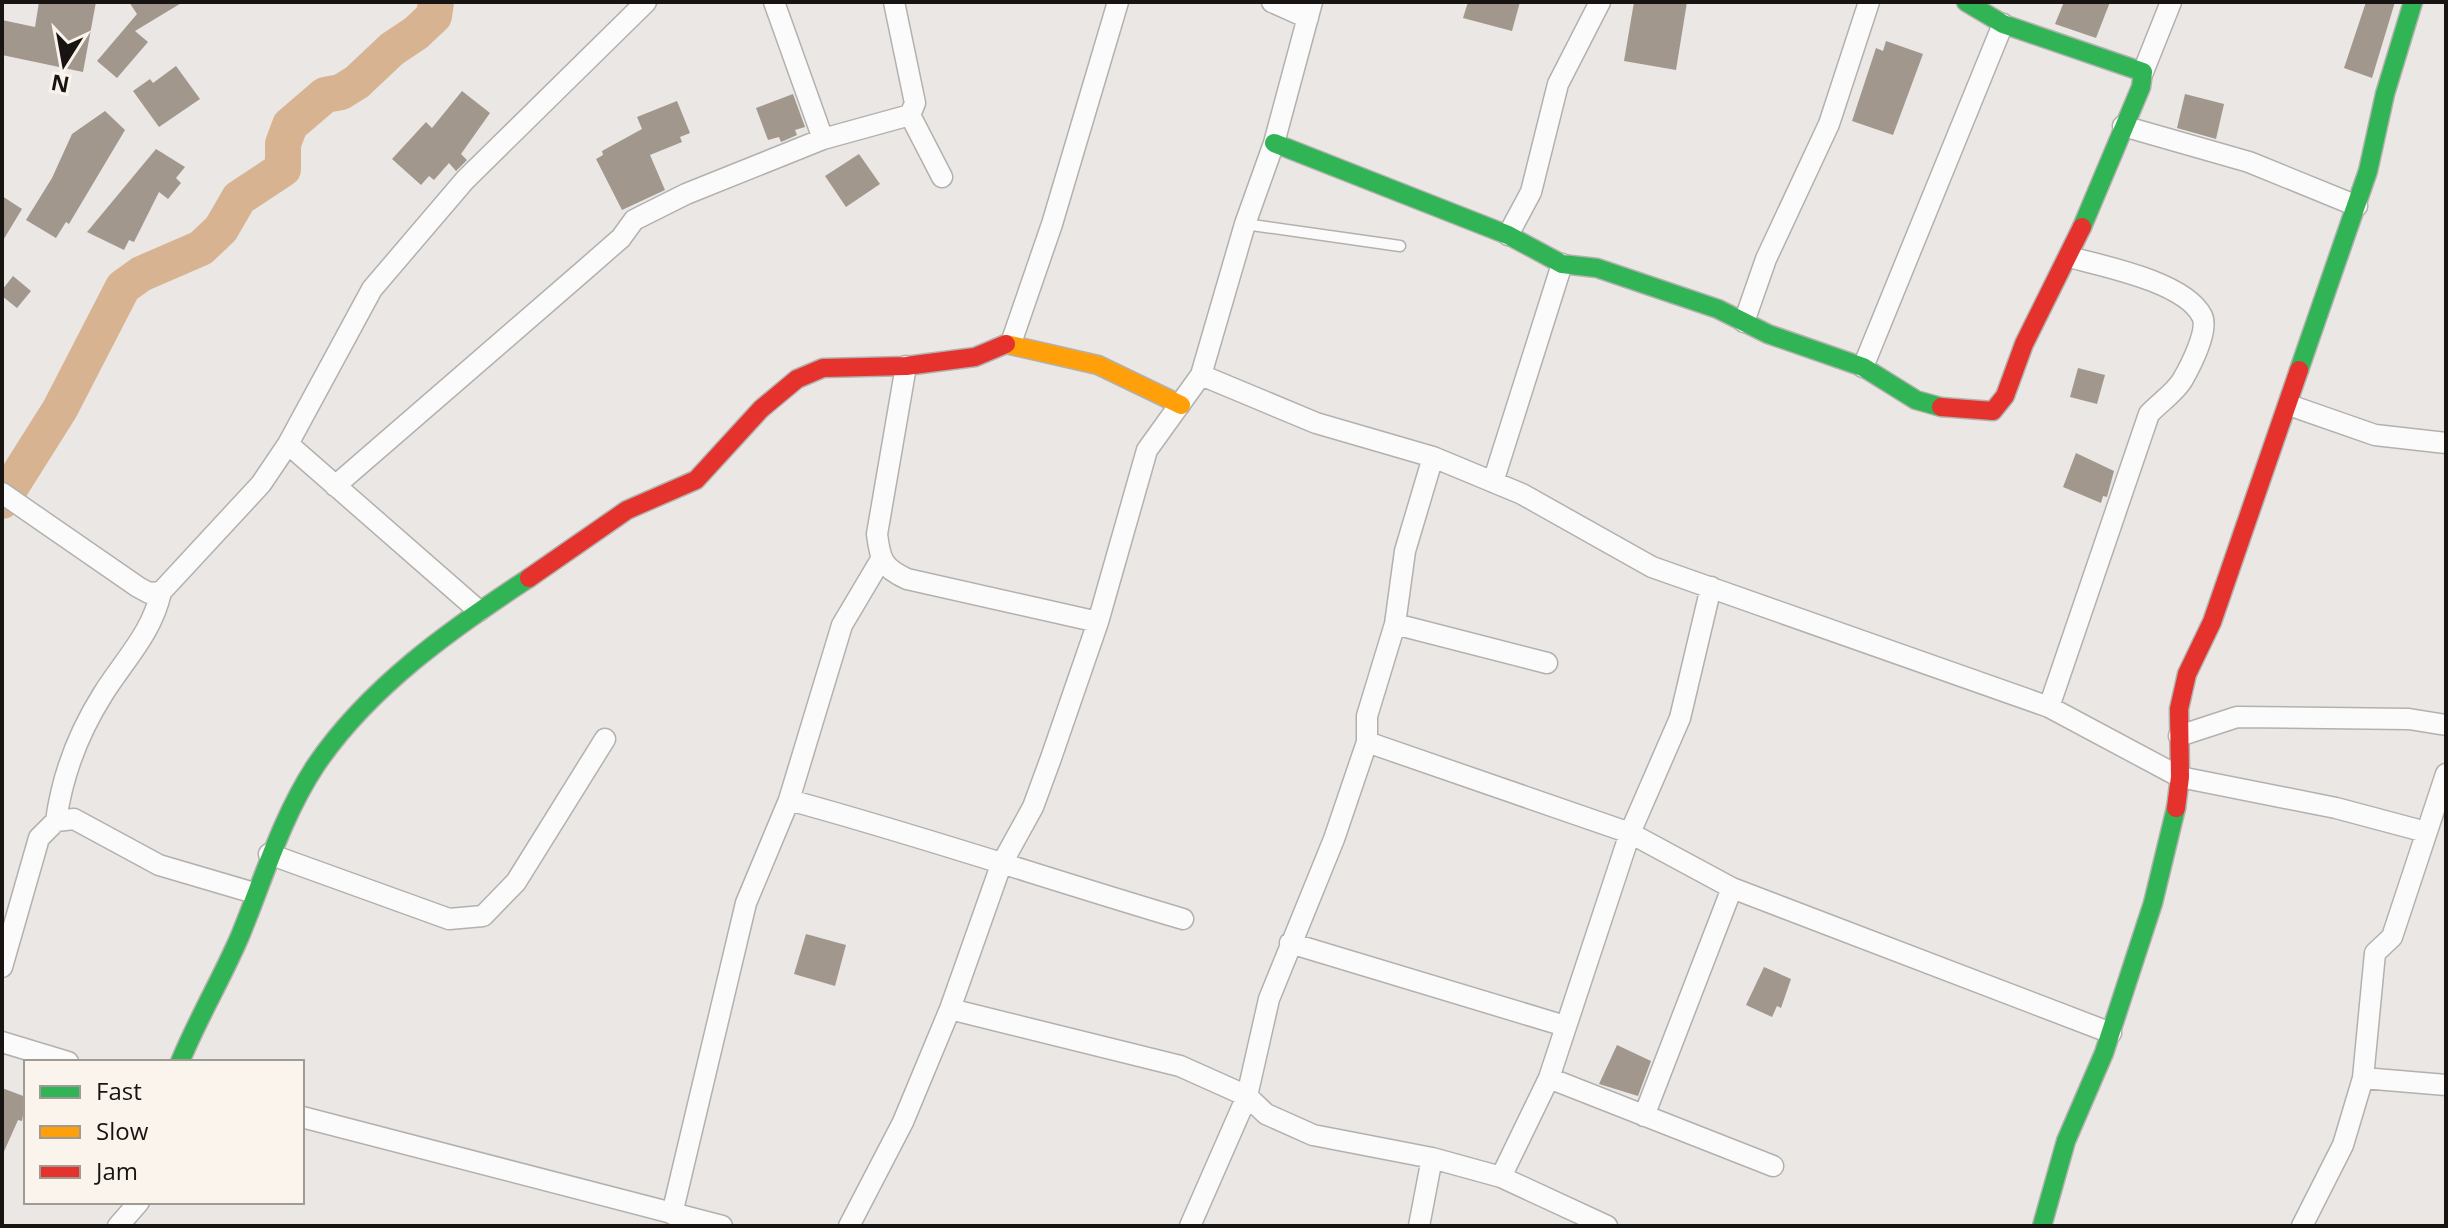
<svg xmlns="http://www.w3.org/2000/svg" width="2448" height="1228" font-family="'Open Sans',sans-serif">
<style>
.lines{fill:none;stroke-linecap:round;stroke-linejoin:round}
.river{stroke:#d8b391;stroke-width:36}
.building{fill:#a1978c}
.lane-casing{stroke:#b3b1ae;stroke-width:13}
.street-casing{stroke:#b3b1ae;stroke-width:23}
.fast-casing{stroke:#b3b1ae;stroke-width:21}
.slow-casing{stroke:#b3b1ae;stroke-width:21}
.jam-casing{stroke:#b3b1ae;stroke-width:21}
.lane{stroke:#fcfbfb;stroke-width:10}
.street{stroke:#fcfbfb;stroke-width:20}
.fast{stroke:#30b455;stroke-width:18}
.slow{stroke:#ff9f0a;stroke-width:18}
.jam{stroke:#e5322d;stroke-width:18}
</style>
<rect width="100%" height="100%" fill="#eae7e4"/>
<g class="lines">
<path class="river" d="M2,501L60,409L123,287L141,274L201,248L221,229L239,198L283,169V144L290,125L325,95L341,92L357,82L392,49L416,33L434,16L436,2"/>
</g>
<path class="building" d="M39,2H96L83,72L2,55V20L35,27Z
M129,2H183L135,31L148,42L117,78L97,61L137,14Z
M1468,2H1520L1512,31L1463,18Z
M1634,2H1687L1676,70L1624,61Z
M2064,2H2110L2096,38L2055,24Z
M2366,2H2395L2372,78L2344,68Z
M1886,41L1923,54L1893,135L1852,121L1876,48L1883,51Z
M176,66L200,99L159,127L133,91L150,79L153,83Z
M462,91L490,113L461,154L467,160L456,171L449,163L434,180L429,176L421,185L392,159L426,122L432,128Z
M793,94L805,127L795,130L797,135L781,142L779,137L768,140L756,108Z
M2185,94L2224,104L2216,139L2177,128Z
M677,101L690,133L680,137L682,142L650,155L665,190L622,210L596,159L603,155L602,151L642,129L637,117Z
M105,111L125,130L69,224L66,222L56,238L26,220L52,178L72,134Z
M156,149L185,167L176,178L181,183L168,199L159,192L134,242L129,240L124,250L87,232Z
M859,154L880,184L846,207L825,176Z
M2,196L22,209L2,242Z
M13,276L31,291L17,308L2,296V290Z
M2078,368L2105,375L2097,404L2070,397Z
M2076,453L2114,471L2107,497L2103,496L2101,503L2063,487Z
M806,934L846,945L835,986L794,974Z
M1764,967L1791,979L1781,1008L1777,1006L1772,1017L1746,1005Z
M1617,1045L1651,1061L1638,1096L1599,1084Z
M2,1088L26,1097L22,1121L18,1120L2,1156Z"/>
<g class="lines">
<defs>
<path id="lane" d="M1245,224L1400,246"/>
<path id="street" d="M774,2L823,139
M894,2L915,103L910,115
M1272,2L1308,18
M2143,72L2171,2
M910,115L942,177
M2123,126L2249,162L2357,206
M1508,235L1531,192L1558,84L1600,2
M1744,322L1766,259L1829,124L1869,2
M1011,343L1052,224L1118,2
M906,366L877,534C880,560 883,568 907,579L1098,622
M1863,367L2003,24
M2289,405L2375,435L2446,443
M288,444L479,611
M1433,457L1522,494L1652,567L2049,707L2180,777L2336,808L2426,832
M1493,482L1562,264
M335,486L581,273L621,238L634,220L686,194L823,139L910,115
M2,493L138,587L149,593L161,592L261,484L288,444L372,289L465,180L646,2
M880,561L842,625L789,800C922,836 1051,880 1183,919
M1395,624L1547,663
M2049,707L2149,414C2159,403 2176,392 2183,379C2191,365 2209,330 2202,316C2185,282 2103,266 2069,257
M2179,736L2237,717L2409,719L2446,725
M1367,742L1630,833L1680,718L1711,587
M56,821C62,777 79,732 103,694C125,659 152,633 161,592
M269,854L449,919L483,916L516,882L605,739
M1290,943L1565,1026
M2,967L39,838L56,821L74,819L159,865L254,893
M950,1009L1001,865L1033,807L1051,758L1098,622L1147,450L1201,375L1245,224L1274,143L1312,2
M2,1042L68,1062
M1549,1078L1773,1166
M2363,1078L2446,1085
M1644,1116L1732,888
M302,1117L722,1226
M1501,1177L1549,1078L1630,833L1732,888L2111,1033
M672,1214L746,903L789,800
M118,1226L139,1202
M849,1226L903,1122L950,1009L1180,1066L1247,1096L1266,1114L1313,1135L1432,1158L1501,1177L1607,1226
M1190,1226L1247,1096L1269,999L1334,839L1367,742V716L1395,624L1405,551L1433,457L1316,423L1201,375
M1419,1226L1432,1158
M2302,1226L2343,1145L2363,1078L2375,953L2392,937L2446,774"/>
<path id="fast" d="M1966,2L2003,24L2143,72L2141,87L2082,227
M1274,143L1508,235L1562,264L1597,268L1718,309L1768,334L1863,367L1916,400L1941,407
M2299,370L2368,171L2385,94L2413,2
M180,1062C198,1018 222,978 240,936C264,878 281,818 316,765C369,687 451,629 529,578
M2042,1226L2066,1141L2104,1053L2153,903L2176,808"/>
<path id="slow" d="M1006,344L1098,365L1181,405"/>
<path id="jam" d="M1941,407L1993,411L2005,396L2024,344L2082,227
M529,578L627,510L696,480L761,409L797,379L823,368L906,366L975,357L1006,344
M2176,808L2180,777L2179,709L2187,674L2212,622L2299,370"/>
</defs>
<use href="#lane" class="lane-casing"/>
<use href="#street" class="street-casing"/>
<use href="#fast" class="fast-casing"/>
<use href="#slow" class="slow-casing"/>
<use href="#jam" class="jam-casing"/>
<use href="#lane" class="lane"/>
<use href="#street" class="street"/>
<use href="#fast" class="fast"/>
<use href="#slow" class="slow"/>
<use href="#jam" class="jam"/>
</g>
<rect width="2448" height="1228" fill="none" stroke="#171412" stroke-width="8"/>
<rect x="24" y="1060" width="280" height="144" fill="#fbf4ed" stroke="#a09a95" stroke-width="2"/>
<rect x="40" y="1086" width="40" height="12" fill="#30b455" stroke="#a09a95" stroke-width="2"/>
<text x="96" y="1100" font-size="24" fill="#171412">Fast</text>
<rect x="40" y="1126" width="40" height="12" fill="#ff9f0a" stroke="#a09a95" stroke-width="2"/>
<text x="96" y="1140" font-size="24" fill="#171412">Slow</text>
<rect x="40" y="1166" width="40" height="12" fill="#e5322d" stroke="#a09a95" stroke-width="2"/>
<text x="96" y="1180" font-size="24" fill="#171412">Jam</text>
<g transform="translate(64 64) rotate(191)" stroke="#fbf4ed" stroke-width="6" paint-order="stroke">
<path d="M0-6L14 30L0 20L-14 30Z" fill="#171412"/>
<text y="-12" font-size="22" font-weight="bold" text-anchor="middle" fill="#171412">N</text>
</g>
</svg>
